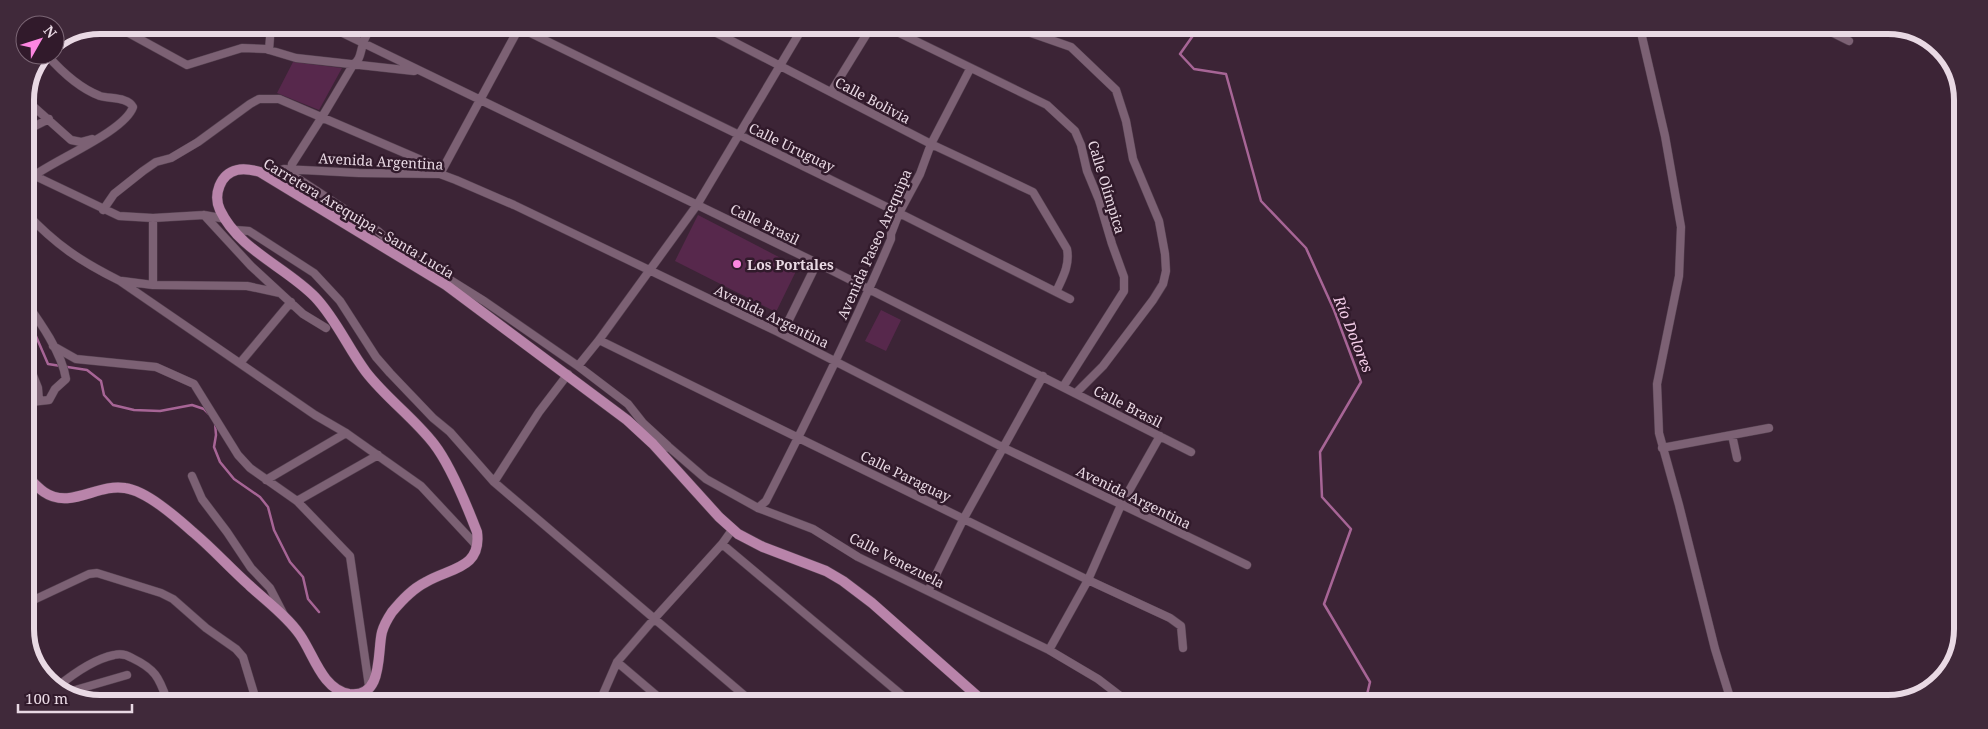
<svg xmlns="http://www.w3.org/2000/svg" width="1988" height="729" font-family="'Noto Serif',serif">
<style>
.garden{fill:#57284c}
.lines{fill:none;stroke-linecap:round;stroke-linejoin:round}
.stream{stroke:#a76596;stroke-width:2.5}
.minor-casing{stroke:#564251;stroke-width:9}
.major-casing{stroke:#564251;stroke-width:11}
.minor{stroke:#7c6174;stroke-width:8}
.major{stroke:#b984aa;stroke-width:10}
.poi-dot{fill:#fd86e1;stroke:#311a2b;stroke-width:2}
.labels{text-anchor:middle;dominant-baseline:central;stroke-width:5;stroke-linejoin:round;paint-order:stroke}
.street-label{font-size:14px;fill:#e9d9e4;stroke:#311a2b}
.poi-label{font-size:14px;font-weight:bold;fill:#e9d9e4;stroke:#311a2b;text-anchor:start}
.water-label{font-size:15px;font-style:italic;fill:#f5cfea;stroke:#311a2b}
.rim{fill:none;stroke:#e9d9e4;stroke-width:6}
</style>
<rect width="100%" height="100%" fill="#3c2436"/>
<path class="garden" d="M293,62L342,68L319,110L277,93Z
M698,215L798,267L776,312L675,261Z
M881,310L901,320L886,351L865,341Z"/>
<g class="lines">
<path class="stream" d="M1199,27L1180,54L1194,69L1226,74L1261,201L1306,248L1334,310L1361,382L1320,452L1322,497L1351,529L1324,604L1370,682L1365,703
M25,319L32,327L48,364L87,370L101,381L104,395L113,405L134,410L160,411L192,405L204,409L209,414
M215,423L216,435L214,447L220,462L234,479L260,497L268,507L274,530L290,562L303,577L308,599L319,612"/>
<defs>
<path id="minor" d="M114,25L187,65L242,48L266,49L296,58L414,71
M326,25L817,263L1191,452
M516,26L899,213L1070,299
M703,26L931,144L1033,192L1067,249C1070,265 1063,277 1056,292
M887,27L1047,105L1075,131L1081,145L1087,171L1099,200L1112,244L1124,277V291L1063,387
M1014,27L1071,47L1116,90L1126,121L1133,159L1159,221L1165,254L1166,271L1163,284L1153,300L1103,366L1076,393
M1640,28L1665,136L1681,227L1679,276L1657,384L1659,433L1679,505L1715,649L1732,704
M1825,29L1849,41
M269,50L271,25
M831,92L871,27
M25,99L71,140L81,142L92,139
M25,131L49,119
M292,164L322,117L353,65C361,59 360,53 363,44C364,38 369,31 372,26
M285,170L378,231L391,243L484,301L578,366L628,404L643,423L668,446
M440,174L520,26
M33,175L119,216L153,218L204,215L226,219
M267,176L284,169L359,173L440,174L456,180L514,205L778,332L1004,448L1247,565
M25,182C48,162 124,133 133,107C128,97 110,99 100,96C79,88 61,71 47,55
M103,210L114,194L143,171L156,162L171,158L198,142L250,104L259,99H279L442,169
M25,212C56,245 80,261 120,281L315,415L346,433L421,486L477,546
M204,215L251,266L303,314L326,328
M235,230L249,231L314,273L340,301L376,357L390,373L433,418L450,432L494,482L752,702
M122,281L153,285L247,286L280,293
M153,285V218
M25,301C40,322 62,353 66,379L55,389L49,400L31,402L25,406
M782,334L817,263
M599,340L1088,580L1170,618L1181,626L1183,648
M53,346L76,359L156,367L194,384L238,455L250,468L297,501L350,556L369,686
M25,355L38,388L39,401
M240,363L291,302
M578,366L599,340L697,205L803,27
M1732,435L1737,458
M653,444L670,448L706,479L758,508L813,529L858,557L1049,650L1098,679L1128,702
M1662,448L1769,428
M192,476L202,499L227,532L251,568L270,588L284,615
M266,480L346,433
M494,482L539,412L568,374
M297,501L378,455
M758,508L766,501C810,415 853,328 891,239V234L899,213L920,174L931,144L970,69
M722,544L910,702
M928,591L964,518L1043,376
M25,604L89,574L97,573L161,593L173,599L206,628L236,649L243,657L256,700
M1049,650L1088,580L1121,505L1160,436
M617,662L663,701
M57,687C73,674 94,659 114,655C121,653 127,655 132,658C155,669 159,677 167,700
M65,693L127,675
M600,701L617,662L654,619L722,544L732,530"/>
<path id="major" d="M25,474C31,480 37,487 44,492C70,510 98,483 125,488C147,491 177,518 194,533C213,549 230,568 249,585C266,601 287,616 300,635C314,655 322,689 349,694C384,699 377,651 382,632C384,625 388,618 392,612C402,600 412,589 426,582C449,568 482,569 477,532C467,506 451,466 434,444C414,418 386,398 366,372C348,348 336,319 315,297C286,267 239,250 220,210C213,195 220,174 237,170C245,168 253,170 260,172L446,285L627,420L653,444L719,517L738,534L763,547L826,571L843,581L872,603L984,702"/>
</defs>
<use href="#minor" class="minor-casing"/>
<use href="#major" class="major-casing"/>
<use href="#minor" class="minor"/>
<use href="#major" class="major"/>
</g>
<circle class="poi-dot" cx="737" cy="264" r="5"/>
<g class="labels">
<g class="street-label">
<text transform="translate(873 100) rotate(28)">Calle Bolivia</text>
<text transform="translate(792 147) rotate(26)">Calle Uruguay</text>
<text transform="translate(381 161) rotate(3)">Avenida Argentina</text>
<text transform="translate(1107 187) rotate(73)">Calle Olímpica</text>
<text transform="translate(359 218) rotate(31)">Carretera Arequipa - Santa Lucía</text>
<text transform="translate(765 224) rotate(26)">Calle Brasil</text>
<text transform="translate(874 244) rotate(-66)">Avenida Paseo Arequipa</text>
<text transform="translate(772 316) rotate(26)">Avenida Argentina</text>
<text transform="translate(1128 406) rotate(27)">Calle Brasil</text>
<text transform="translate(906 476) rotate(26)">Calle Paraguay</text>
<text transform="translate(1134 497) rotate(26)">Avenida Argentina</text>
<text transform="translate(897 560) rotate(27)">Calle Venezuela</text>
</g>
<g class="poi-label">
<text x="747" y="264">Los Portales</text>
</g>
<g class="water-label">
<text transform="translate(1354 334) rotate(68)">Río Dolores</text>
</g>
</g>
<path d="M0 0H1988V729H0ZM100 34H1888A66 66 0 0 1 1954 100V629A66 66 0 0 1 1888 695H100A66 66 0 0 1 34 629V100A66 66 0 0 1 100 34Z" fill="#40293a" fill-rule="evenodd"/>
<path class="rim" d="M100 34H1888A66 66 0 0 1 1954 100V629A66 66 0 0 1 1888 695H100A66 66 0 0 1 34 629V100A66 66 0 0 1 100 34Z"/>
<g transform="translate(40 40) rotate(51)"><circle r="24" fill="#311a2b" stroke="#7b6675"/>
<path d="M0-4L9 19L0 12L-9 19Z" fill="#fd86e1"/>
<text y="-8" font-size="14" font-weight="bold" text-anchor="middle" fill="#e9d9e4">N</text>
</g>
<path d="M18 704v8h114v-8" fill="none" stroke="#e9d9e4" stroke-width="2.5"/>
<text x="25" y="704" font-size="15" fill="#e9d9e4" stroke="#311a2b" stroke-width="4" paint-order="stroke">100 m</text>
</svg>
